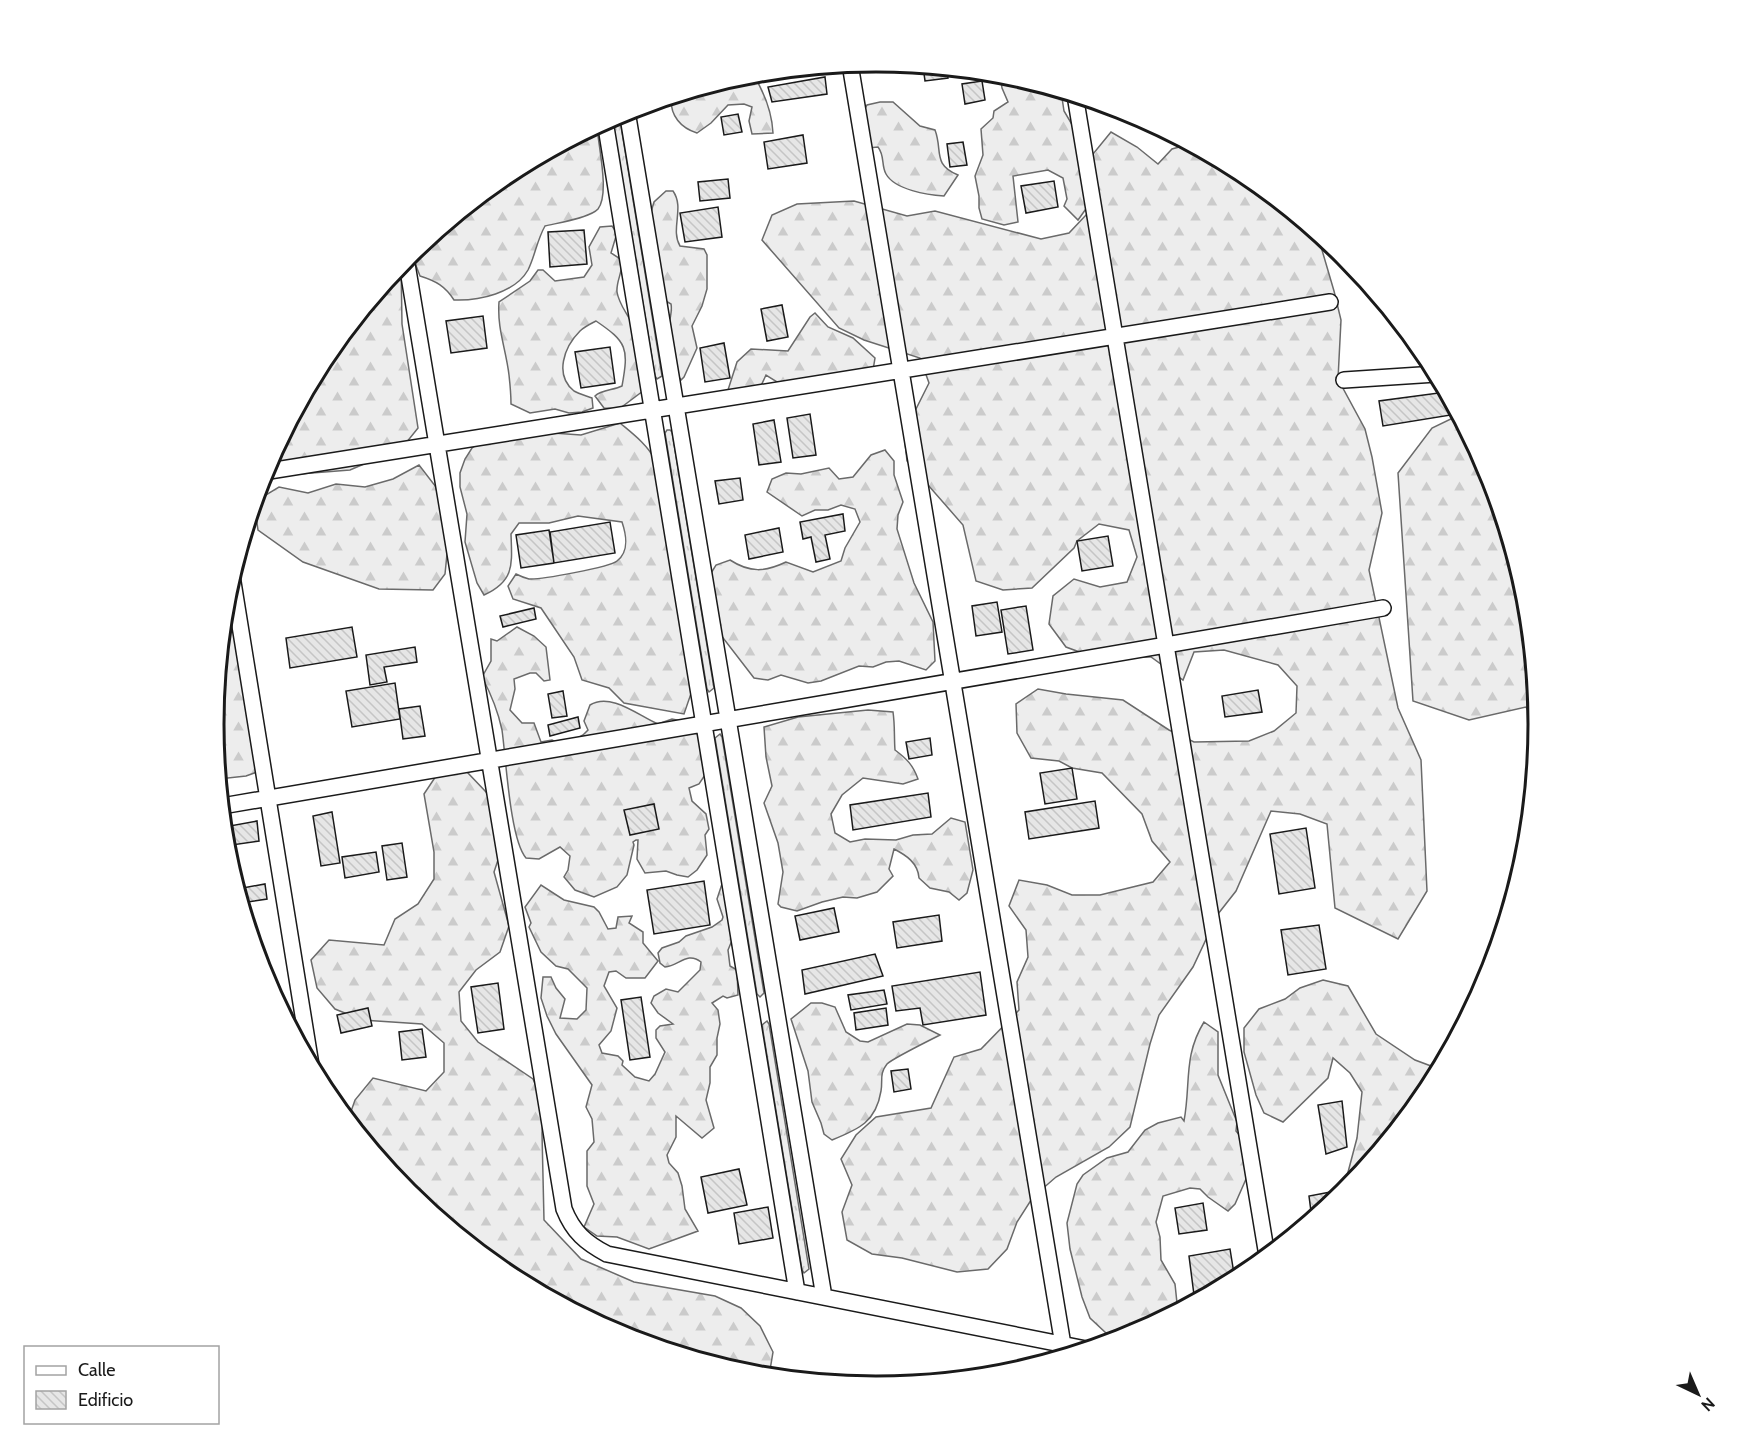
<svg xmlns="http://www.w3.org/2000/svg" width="1752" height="1448" font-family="Cabin,sans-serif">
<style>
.grass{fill:url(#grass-tufts);stroke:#6a6a6a;stroke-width:1.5}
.forest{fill:url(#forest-firs);stroke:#6a6a6a;stroke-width:1.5}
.building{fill:url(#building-back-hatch);stroke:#1a1a1a;stroke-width:1.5}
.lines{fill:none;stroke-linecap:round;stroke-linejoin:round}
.minor-casing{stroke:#1a1a1a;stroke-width:18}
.minor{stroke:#fff;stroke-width:15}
.rim{fill:none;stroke:#1a1a1a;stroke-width:3}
</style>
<defs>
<pattern id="grass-tufts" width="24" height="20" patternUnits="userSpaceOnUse" patternTransform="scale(1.5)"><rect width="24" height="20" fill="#ededed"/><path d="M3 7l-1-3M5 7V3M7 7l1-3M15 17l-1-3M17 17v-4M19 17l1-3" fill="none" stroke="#cbcbcb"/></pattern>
<pattern id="forest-firs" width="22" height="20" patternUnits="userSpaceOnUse" patternTransform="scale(1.5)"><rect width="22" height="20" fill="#ededed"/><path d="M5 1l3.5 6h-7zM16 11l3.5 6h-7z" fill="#cbcbcb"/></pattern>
<pattern id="building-back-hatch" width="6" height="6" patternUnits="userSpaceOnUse" patternTransform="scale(1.5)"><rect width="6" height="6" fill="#e6e6e6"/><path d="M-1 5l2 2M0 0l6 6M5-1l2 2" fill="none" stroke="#c5c5c5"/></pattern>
</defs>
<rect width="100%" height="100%" fill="#fff"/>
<path class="grass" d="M619,114L662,376L657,379L655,376L612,117Z
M667,430H670L672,432L714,688L709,692L707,689L665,433Z
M720,734L722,737L764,993L760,997L757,994L715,738Z
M767,1021L769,1024L809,1269L804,1273L802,1270L762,1025Z"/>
<path class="forest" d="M747,74H753C764,92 772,112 773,133L752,134L749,121L752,107L744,104L728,105L711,123L697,133C681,128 670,116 671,97Z
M1000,74L1061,91L1064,111L1077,133L1089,192L1093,154L1111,132L1137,147L1158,164L1172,149L1190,144L1244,173L1317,233L1334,291L1341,320L1338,379L1365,429L1372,457L1382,513L1369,570L1398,708L1421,760L1427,891L1398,939L1335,908L1327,824L1300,814L1271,811L1236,891L1218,914L1193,967L1159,1015L1150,1044L1130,1127L1109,1147L1056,1177L1033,1197L1017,1222L1007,1249L988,1269L957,1272L902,1258L872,1254L847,1240L842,1212L852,1185L841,1159L856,1135L876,1117L931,1108L954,1057L981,1049L1019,1010L1017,982L1028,957L1026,930L1009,906L1019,880L1047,885L1072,895H1100L1153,882L1170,862L1152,841L1142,814L1102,773L1072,768L1059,761L1031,758L1017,733L1016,704L1038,689L1066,694L1123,700L1169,730L1194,742L1249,741L1274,731L1296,713L1297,686L1278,665L1224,650L1194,652L1183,680L1151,657H1093L1066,647L1049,624L1053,596L1074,579L1100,587L1127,582L1137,557L1129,530L1099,524L1077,541L1074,548L1032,588L1003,590L976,581L963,525L907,461L904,433L929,383L920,358L864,340L839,328L762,240L772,215L797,204L854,201L907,216L935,211L1041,239L1069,233L1087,214L1088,206L1078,220L1064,206L1067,199L1063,178L1048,170L1013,176L1018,222L1004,225L982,219L979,208V196L975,176L983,155L981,129L993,118L994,111L1008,102L1002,88Z
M880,102H893L920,126L935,130C943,151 932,164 958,175L944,196C928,195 895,190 886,174C881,165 885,156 878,147L868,148L862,114L867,105Z
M597,126C598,145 610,194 598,209C590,218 557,223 545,226C537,240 535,256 528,270C515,293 479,301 454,300C445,286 436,281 420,276L415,263L414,250L508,173Z
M666,191H673C685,208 670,229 680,246L704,249L707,255V289L702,306L692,326L697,348L684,377L681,380C676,372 667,361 665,351C661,336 674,320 671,304L659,297L648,222L654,202Z
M612,226L617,233L611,253L622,260C623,272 616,281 617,292C619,305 628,314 633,326C639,340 640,374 643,391L619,409L604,408L595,396C601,390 614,390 622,386C629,348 627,342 596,321C590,324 584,327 580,331C564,347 554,375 574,391C579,394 587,396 592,398L593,408L582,412L569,413L555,409L530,413L511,404C511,394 510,384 509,375C506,349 497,329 499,302L530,281L538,270H543L555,281L584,277L592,265L589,247L600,227Z
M401,263L402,324L418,428L402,448L350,470L262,477L325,356Z
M815,313L828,327L853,338L875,358L873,370L785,387L766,375L760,388L727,393L737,362L751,349L788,351L810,317Z
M1459,415L1488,471L1526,595L1538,727L1526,707L1469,720L1413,701L1398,473L1432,428Z
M620,423C632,433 648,445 655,460C672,499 672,559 676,602L682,615L696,679L684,714L624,703L609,688L582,680L574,657L541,608L513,599L508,586L516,574C520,576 525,578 529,579C540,580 610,567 617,561C630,551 626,534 622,522L578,516L549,523H519L511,534C512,564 515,581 484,595L477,583L465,542L467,514L460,487V473L465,459L472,448L484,440L539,432L581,435Z
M885,450L894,461V475L903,502L898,515L897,529L914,583L933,622L935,661L926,670L899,661L886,662L873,667L859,666L821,681L808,683L781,675L768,680L754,678L720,634L708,578L716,565L730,560C750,573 765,572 786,562L813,572L841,561L845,548L860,522L855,509L841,505L828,510H815L802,516L767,492L772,479L786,473L801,474L829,468L839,479L853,477L871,455Z
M419,465L436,487L448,544L445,574L433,590L379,589L303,562L258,530L254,502L279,487L308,493L336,484L365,487L393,479Z
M228,590L244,687L266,738L268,768L246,776L219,779L214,724Z
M517,627L534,636L546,647L550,680L544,681L536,673H530L514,679L515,689L510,710L522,723H534L541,742L552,740L564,746L583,735L588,730L584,721L590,705C611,692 639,716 658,724L672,719L703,725L705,775L699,784L689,788L692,801L706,814L709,829L705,835L707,855L697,870L688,877L677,875L666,871L645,873L637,859L638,840H636L633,842L634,845L627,875L617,887L594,897L575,890L564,877L568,870L570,856L560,847L539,859L526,858C510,840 506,758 502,730C498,711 491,694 482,677L491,661V639L497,641Z
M868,710L893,712C895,725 894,737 895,750C907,759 913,765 918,779L903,784L863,778L842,795L831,814L835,833L850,842L865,839L896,840L913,835L932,834L951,818L965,822L973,870L967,893L959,900L949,892L930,888L919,878C918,863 906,855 894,849L889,869L893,876L877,892L857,898L843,897L822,902L797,911L781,907L778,904L783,872L778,843L764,803L772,786L766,757L764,727L798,717Z
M440,770L467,772L486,792L500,818L503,845L494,872L509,926L500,952L476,970L459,992L461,1021L478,1042L533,1079L544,1104L542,1133L544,1220L581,1259L634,1282L715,1296L741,1308L760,1326L773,1352L769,1376L746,1374L622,1336L508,1275L407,1192L348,1120L355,1100L373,1078L426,1091L444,1072V1043L422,1024L362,1020L335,1009L317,988L311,960L329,940L384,945L395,919L418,904L434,879V852L424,794Z
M722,884H733L735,933L728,950L730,966L737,970L738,995L727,998L723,996L712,1003L718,1010L720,1024L717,1038V1055L710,1067V1083L706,1100L714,1128L702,1138L676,1116V1137L667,1155L669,1163L678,1173L682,1186L685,1209L698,1231L649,1249L617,1237L597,1236L584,1227L594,1204L587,1186V1151L594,1142L592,1119L586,1107L592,1085L556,1034L547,1016L541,998L543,977H551L556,988L565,999L560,1018L577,1019L586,1010L587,988L568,969L556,966L541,952L529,927L531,923L525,907L541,885L564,900L594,907L599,912L608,929L616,928L618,917L632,916L629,923L643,932V943L658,961L645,978H626L616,971L609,972L604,986L617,1008L611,1031L599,1045L602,1053L618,1056L623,1061L622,1065L635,1077L649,1081L655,1074L665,1052L656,1038V1030L660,1026L673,1024L658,1013L651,1003L654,996L666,989L678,992L700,970L701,962C687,951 679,966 665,967L660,963L658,953L662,948L679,942L686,936L712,927L722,920L723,917L717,899Z
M1323,980L1348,986L1376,1034L1415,1060L1439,1069L1427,1092L1342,1195L1357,1138L1362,1092L1350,1073L1333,1058L1328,1078L1283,1122L1264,1113L1256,1095L1244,1052V1028L1259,1009L1285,999L1300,988Z
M811,1003H822L835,1007L846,1032L860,1041L868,1042L907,1024L920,1025L940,1035C930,1040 892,1059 887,1064C879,1074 883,1080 881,1091C876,1122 859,1129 832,1140L824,1134L821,1123L812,1102L808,1071L791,1019Z
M1204,1022L1218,1032V1075L1237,1122L1236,1131L1250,1148L1254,1161L1235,1204L1228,1211L1208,1197L1200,1189L1190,1188L1163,1196L1156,1222L1160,1237L1161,1260L1175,1284L1177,1303L1188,1305L1135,1333H1106L1090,1318L1082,1297L1070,1249L1067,1223L1077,1184L1083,1175L1107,1158L1128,1152L1145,1130L1158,1123L1181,1117L1184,1121C1191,1084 1183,1056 1204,1022Z"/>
<path class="building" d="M923,66L947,69L948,78L925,81Z
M825,77L827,94L772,102L768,87Z
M982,81L985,100L965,104L962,84Z
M738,114L742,132L724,135L721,117Z
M1156,126L1171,134L1158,136Z
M803,135L807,163L768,169L764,142Z
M963,142L967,165L950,167L947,144Z
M728,179L730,198L700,201L698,182Z
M1054,181L1058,207L1026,213L1021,186Z
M718,207L722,237L685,242L680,213Z
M584,230L587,264L550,267L548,232Z
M782,305L788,337L767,341L761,309Z
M483,316L487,348L451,353L446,321Z
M724,343L730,378L705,382L700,348Z
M610,347L615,383L581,388L575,352Z
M1446,392L1457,414L1383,426L1379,401Z
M810,414L816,455L793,458L787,418Z
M774,420L781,462L759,465L753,424Z
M740,478L743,500L719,504L715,481Z
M843,514L845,531L825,535L830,559L816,562L811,537L803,539L800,522Z
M610,522L615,553L554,563L550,532Z
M779,528L783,552L749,559L745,535Z
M549,530L554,563L521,568L516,535Z
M1108,536L1113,566L1082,571L1077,541Z
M997,602L1002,632L976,636L972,606Z
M1026,606L1033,650L1008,654L1001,610Z
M534,608L536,619L503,627L500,616Z
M352,627L357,657L290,668L286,638Z
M415,647L417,662L384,667L387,682L370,685L366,655Z
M395,683L400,719L352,727L346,691Z
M1258,690L1262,712L1225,717L1222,696Z
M563,691L567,716L552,718L548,694Z
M420,706L425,736L403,739L399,709Z
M578,717L580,728L550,736L548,725Z
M930,738L932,755L909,759L906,742Z
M1072,768L1077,799L1045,804L1040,773Z
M928,793L931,817L853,830L850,805Z
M1095,801L1099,828L1029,839L1025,812Z
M654,804L659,829L630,835L624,810Z
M332,812L340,863L321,866L313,816Z
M257,821L259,841L225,846L224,827Z
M1306,828L1315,888L1279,894L1270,834Z
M402,843L407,877L387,880L382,846Z
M376,852L379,872L345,878L342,857Z
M704,881L710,925L654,934L647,890Z
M265,884L267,899L241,903L237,889Z
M834,908L839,932L800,940L795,916Z
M939,915L942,941L897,948L893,922Z
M1319,925L1326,969L1288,975L1281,930Z
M875,954L883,976L805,994L802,970Z
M980,972L986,1015L923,1025L920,1008L896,1011L892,986Z
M498,983L504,1029L478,1033L471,987Z
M884,990L887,1004L851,1010L848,995Z
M641,997L650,1057L630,1060L621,1000Z
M368,1008L372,1026L341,1033L337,1015Z
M886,1008L888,1025L856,1030L854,1013Z
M422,1029L426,1057L402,1060L399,1032Z
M908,1069L911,1089L894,1092L891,1071Z
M1342,1101L1347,1147L1326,1154L1318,1105Z
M739,1169L747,1205L708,1213L701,1177Z
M1336,1191L1337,1199L1312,1219L1309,1196Z
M1203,1203L1207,1230L1179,1234L1175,1208Z
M768,1207L773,1238L739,1244L734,1213Z
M1230,1249L1235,1280L1211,1293L1194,1295L1189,1256Z"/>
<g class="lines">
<defs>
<path id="minor" d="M850,64L1063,1345
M1075,95L1267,1256
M627,111L824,1297
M605,121L797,1292
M406,258L564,1209C573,1232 586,1243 607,1254L1086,1349
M1344,380L1436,374
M263,472L1330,302
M232,576L311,1065
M222,806L1383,608"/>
</defs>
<use href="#minor" class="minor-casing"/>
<use href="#minor" class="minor"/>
</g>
<path d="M0 0H1752V1448H0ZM224 724a652 652 0 1 1 1304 0a652 652 0 1 1-1304 0Z" fill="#fff" fill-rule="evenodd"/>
<path class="rim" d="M224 724a652 652 0 1 1 1304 0a652 652 0 1 1-1304 0Z"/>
<rect x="24" y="1346" width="195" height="78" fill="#ffffff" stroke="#a3a3a3" stroke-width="1.5"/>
<rect x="36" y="1366" width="30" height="9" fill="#ffffff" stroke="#a3a3a3" stroke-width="1.5"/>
<text x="78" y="1376" font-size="18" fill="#1a1a1a">Calle</text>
<rect x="36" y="1391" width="30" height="18" fill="url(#building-back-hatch)" stroke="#a3a3a3" stroke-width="1.5"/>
<text x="78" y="1406" font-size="18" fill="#1a1a1a">Edificio</text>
<g transform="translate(1698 1394) rotate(136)" stroke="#ffffff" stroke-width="4.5" paint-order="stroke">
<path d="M0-4.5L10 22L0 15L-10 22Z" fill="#1a1a1a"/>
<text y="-9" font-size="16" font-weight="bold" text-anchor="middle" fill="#1a1a1a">N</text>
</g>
</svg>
